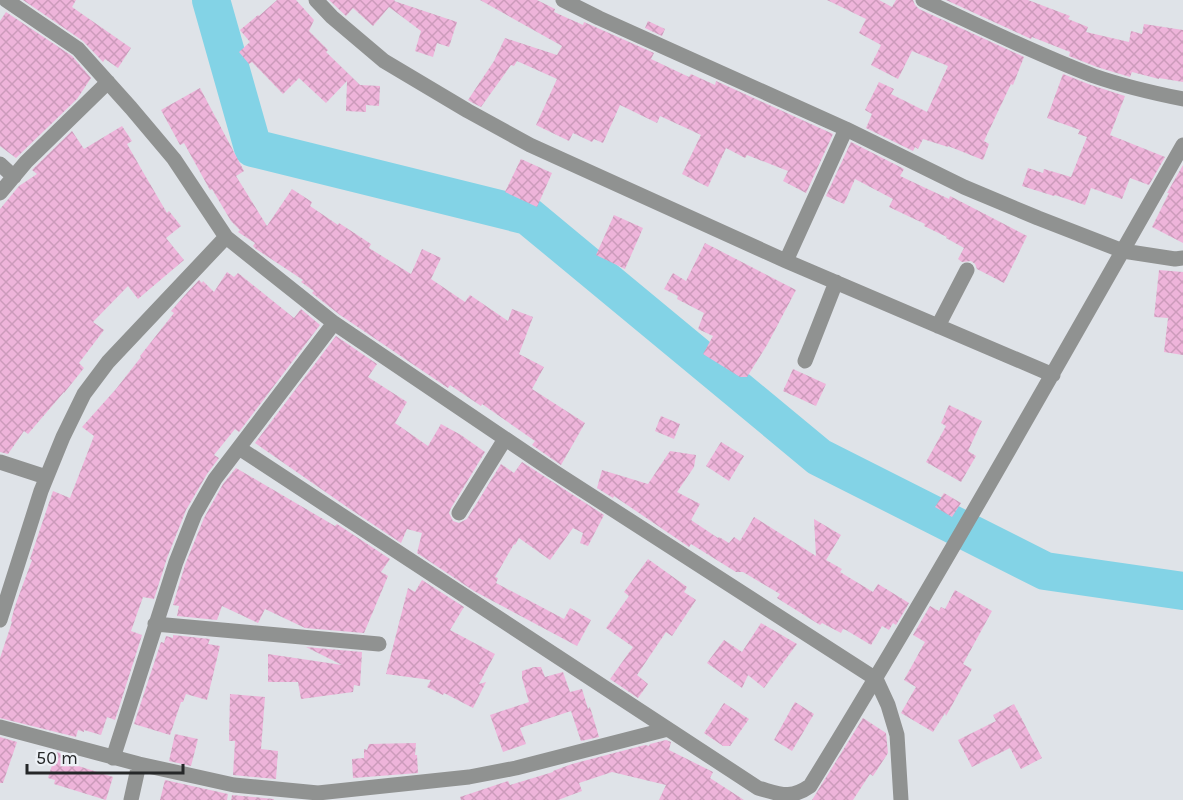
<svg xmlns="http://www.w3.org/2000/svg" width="1183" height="800" font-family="Karla,sans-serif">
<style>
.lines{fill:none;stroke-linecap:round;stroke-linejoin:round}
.river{stroke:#83d3e6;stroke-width:38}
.building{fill:url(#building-cross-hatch)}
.minor{stroke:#909291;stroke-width:15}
</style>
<defs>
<pattern id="building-cross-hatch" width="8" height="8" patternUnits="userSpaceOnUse" patternTransform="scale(1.5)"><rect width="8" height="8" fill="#eeb4da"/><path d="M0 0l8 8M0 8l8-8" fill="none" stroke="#cc9bbb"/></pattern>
</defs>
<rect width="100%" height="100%" fill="#dfe3e8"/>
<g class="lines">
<path class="river" d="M211,0L253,148L528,216L819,457L1045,571L1183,591"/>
</g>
<path class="building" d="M23,0H76L72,7L131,48L118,68L105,59L103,62L83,41Z
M277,0H296L314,20L309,31L328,50L326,52L360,85L380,86L379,106L366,105V112L346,111L347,81L326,103L299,78L283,94L252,62L249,64L239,52L250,42L240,30L258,15L259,16Z
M329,0H395L394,1L457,22L449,47L437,43L433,57L415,51L421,31L389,7L373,26L353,8L346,16Z
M480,0H537L555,9L554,12L583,25L584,22L654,53L651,59L689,77L691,74L715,85L716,81L833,134L806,193L783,181L788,171L747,155L745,158L726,148L708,187L682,174L701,135L660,116L657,123L620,105L603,143L594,139L592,142L573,133L569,141L536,125L557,79L517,61L514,66L511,65L481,107L473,103L468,100L494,61L505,38L557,55L562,46Z
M827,0H879L892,7L896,0H913L915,5L919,9L1024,57L1013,85L1011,84L984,141L989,144L983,160L948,146V147L923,139L918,149L915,147L913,151L866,128L872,114L865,110L879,82L894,89L891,94L927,112L948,66L912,51L898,79L871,65L881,45L859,33L866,19Z
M946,0H1028L1070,16L1068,19L1088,27L1086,32L1129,42L1131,31L1142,34L1144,24L1183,30V82L1159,78V79L1132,72L1130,77L1097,67L1069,56L1070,52L1032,37L1031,39Z
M6,12L72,56L91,78L77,99L16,158L0,146V21Z
M648,21L665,29L662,36L645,28Z
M1063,74L1091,85L1125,96L1110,135L1165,157L1149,185L1130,178L1122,199L1091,188L1085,205L1055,195L1054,196L1022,186L1028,168L1043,173L1044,169L1071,177L1087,137L1078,134L1080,130L1047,118Z
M200,88L244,171L236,176L267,226L292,189L312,202L310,206L338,225L339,223L371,244L369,248L411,274L422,249L441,258L431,279L465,302L470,295L508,321L512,309L533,317L519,354L544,367L532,389L585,423L561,465L532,445L535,441L482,404L481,406L450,385L448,388L340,315L312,293L314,291L301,282L303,280L256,249L253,246L255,243L238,232L240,230L231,221L212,189L210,190L184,143L180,145L161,110Z
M122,126L132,141L127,144L143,172L167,213L169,211L181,226L166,238L184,260L138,299L128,286L93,322L104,330L79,363L84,368L64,393V392L28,434L24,431L8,454L0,452V209L19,186L37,174L32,170L72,131L84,149Z
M851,142L904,169L900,176L949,199L950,196L1027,236L1004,283L977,269L975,264L971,261L962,262L958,259L964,248L946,238L947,237L924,226L925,224L889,207L893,199L855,179L844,204L826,196Z
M521,159L552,173L537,207L505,192Z
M1183,165V243L1152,227L1169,193H1167Z
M614,215L643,228L625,269L596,255Z
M705,243L796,290L767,345L747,377H740L703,354L713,336L698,329L704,313L677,299L678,296L664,289L673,273L686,281Z
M1159,270L1183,272V355L1164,352L1168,318L1154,317Z
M227,272L234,277L238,273L294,318L301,309L320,325L239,432L235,429L214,455L219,458L207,474L186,510L167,558L154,599L143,597L131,631L142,635L115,720L107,717L101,735L84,730V732L78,730L76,737L0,718V658L12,622L11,621L15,606L32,560L30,559L53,491L70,498L94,436L82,427L116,389L141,357L140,356L174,313L171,311L185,295L199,280L202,283L203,281L214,292Z
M336,336L377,364L368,377L407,402L395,423L428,446L441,424L461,435L485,452L451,508L449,513L453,521L459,523L467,519L501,464L514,473L522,462L604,515L588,546L580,543L583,533L573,528L550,560L519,538L515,545L514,544L495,577L498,578L496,583L564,619L570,608L591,620L577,646L474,591L417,553L422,533L407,529L401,543L347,507L255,443Z
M793,369L826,384L816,406L783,391Z
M949,405L982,421L968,451L976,456L961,482L926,462L946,426L941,423Z
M661,416L680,424L674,439L655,431Z
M721,442L744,456L729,481L706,466Z
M670,451L696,455L694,467L677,492L700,504L691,520L718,538L719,537L729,543L734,537L740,541L754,517L816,556L814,519L841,535L826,560L842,569L840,572L873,592L878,584L909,603L896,625L893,623L889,630L882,626L871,645L846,630L843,629L841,633L822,623L820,625L777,598L780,594L743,572H736L691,544L689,547L614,496L613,498L597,488L602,470L648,484Z
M236,468L335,526L337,524L390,559L381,572L388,576L364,633L305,628L265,609L258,623L222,606L217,620L177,616L179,606L173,605L185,565L204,518L223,484Z
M944,493L961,503L952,517L935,507Z
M648,559L687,587L684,592L696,600L672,636L666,632L637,675L648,684L638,698L610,679L633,647L606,628L629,596L624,592Z
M422,580L464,607L450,630L495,654L479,684L486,682L473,708L444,693L443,695L427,687L431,680L386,674L408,588L415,592Z
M955,590L992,611L963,664L972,669L946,716L945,713L933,732L901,713L916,687L904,680L925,642L913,635L930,606L939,611L941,607L945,609Z
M761,623L797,644L764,688L748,675L742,688L707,663L724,640L742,652Z
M173,635L210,639L208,644L220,646L207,700L186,694L183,702H181L170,735L134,724L161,642L164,643L166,636L173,638Z
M306,647L362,652L360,686L354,685L353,692L301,699L298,682H268V654L342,665Z
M534,667H541L545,677L563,672L570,692L582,689L588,709L590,707L599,737L581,741L571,711L520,728L526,744L503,752L490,715L529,702L522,678V671Z
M230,694L265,697L261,749L278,751L276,779L233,775L235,741H229Z
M795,702L814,714L792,751L774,740Z
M724,703L749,719L730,746H723L704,733Z
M1014,704L1042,758L1021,769L1010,748L972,767L958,740L996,721L993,715Z
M863,718L886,733L888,753L873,776L870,774L853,800H812Z
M175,734L198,739L191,766L169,761Z
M0,737L17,742L3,783H0Z
M666,740L671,742L669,750L713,772L710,778L744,800H659L666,785L612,772L579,783L582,791L558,800H461L460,797L508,781L510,785L553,772V771L572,764L645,745L649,746L650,744Z
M416,743L415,755H417L418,773L353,778L352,759L364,758V749L367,750L369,744Z
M56,752L71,756L69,763L113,777L106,800L54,784L55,780L48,778Z
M165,780L228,794L227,800H160Z
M232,795L274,799V800H231Z"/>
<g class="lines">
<path class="minor" d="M6,0L78,49L131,108L174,159L226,237L334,323L553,471L876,679L888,705L897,735L901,800
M316,0L332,17L384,61L468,111L530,145L786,261L1053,375
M563,0L599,18L846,129L964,187L1038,218L1123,251L1175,259L1183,258
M923,0C979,26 1036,54 1094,76C1123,86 1153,93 1183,99
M0,164L14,177
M0,193L26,162L108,82
M786,261L846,129
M938,326L967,270
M805,361L836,282
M239,448L758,788C780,794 790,800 810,786C940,575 1060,360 1183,145
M0,462L46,477
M459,513L505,439
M0,620L41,491L63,437L84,394L108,362L226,237
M155,624L379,644
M0,727L139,764L234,785L318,793L469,777L516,768L668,729
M113,758L176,562L195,514L215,479L334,323
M131,800L139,764"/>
</g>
<path d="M27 764v9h156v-9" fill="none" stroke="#252728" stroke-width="3"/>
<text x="36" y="764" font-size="18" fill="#252728" stroke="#edf1f6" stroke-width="4.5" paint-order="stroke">50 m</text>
</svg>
